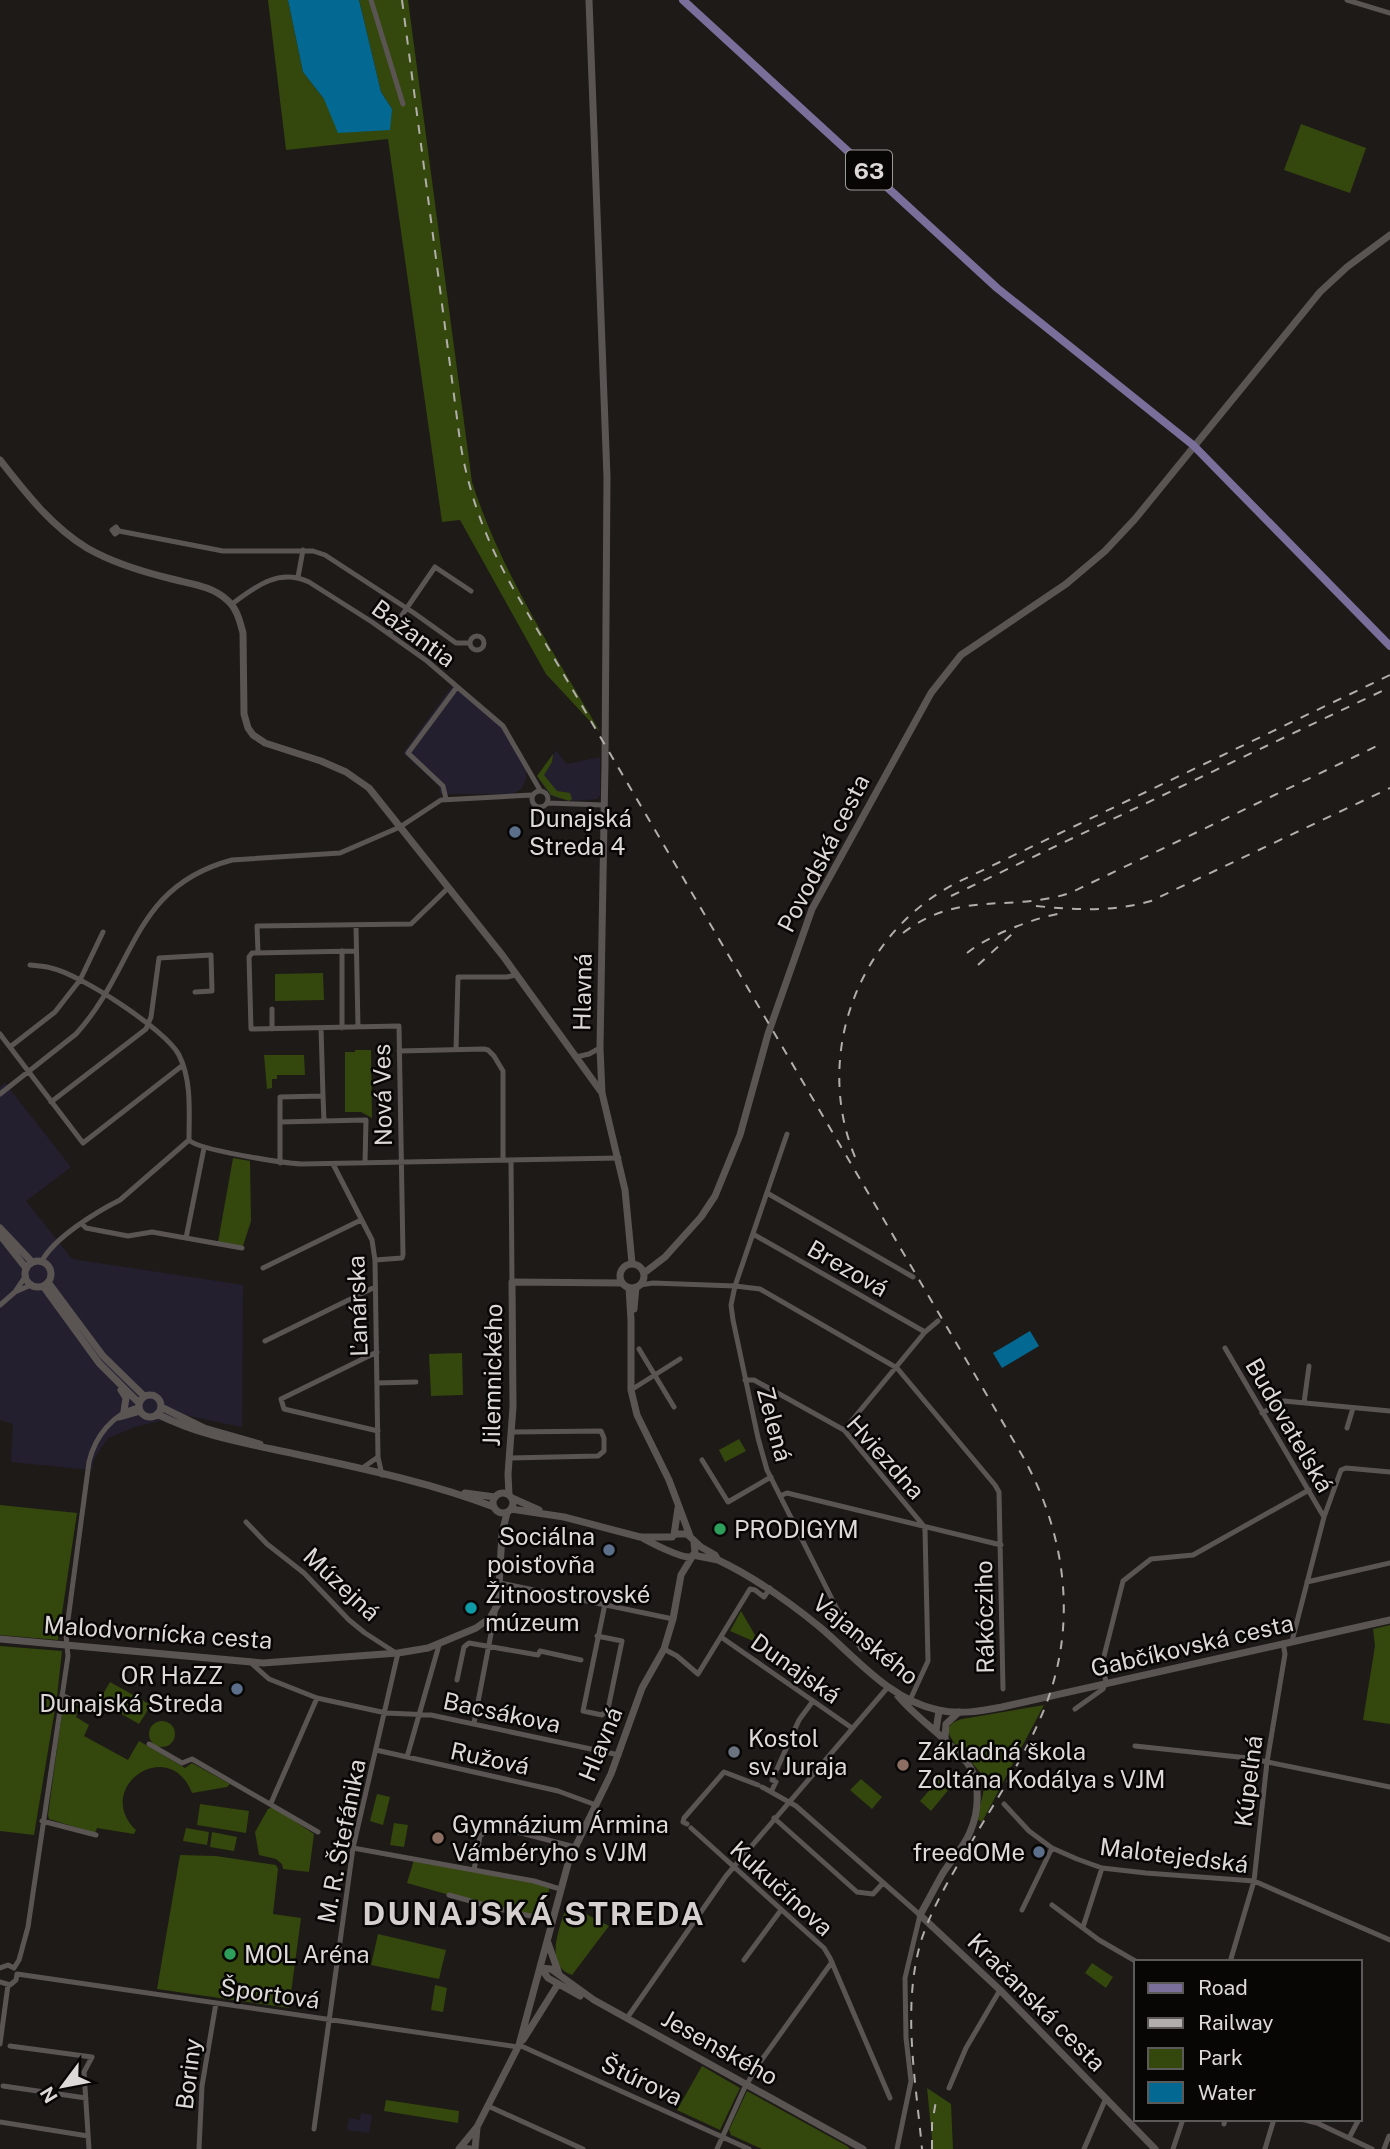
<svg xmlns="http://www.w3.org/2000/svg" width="1390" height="2149" font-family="'Public Sans',sans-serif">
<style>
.commercial{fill:#231f2f}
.green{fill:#34470c}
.water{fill:#046992}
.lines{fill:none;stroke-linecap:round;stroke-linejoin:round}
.street{stroke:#5a5553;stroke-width:5}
.secondary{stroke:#5a5553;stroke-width:7}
.primary{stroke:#7a6f9b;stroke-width:8}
.rail{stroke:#b2aeac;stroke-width:2;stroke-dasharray:9 9;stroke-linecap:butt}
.service-dot{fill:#5c6f8a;stroke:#070605;stroke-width:2.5}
.leisure-dot{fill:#2e9e5b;stroke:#070605;stroke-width:2.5}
.culture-dot{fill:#0f9aa8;stroke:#070605;stroke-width:2.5}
.worship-dot{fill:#6b7280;stroke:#070605;stroke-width:2.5}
.education-dot{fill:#8d6e63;stroke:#070605;stroke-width:2.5}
.labels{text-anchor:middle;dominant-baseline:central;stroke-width:5;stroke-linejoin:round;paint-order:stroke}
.shield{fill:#070605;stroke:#9c9a98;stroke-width:2}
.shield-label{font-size:23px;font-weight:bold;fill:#dcd9d7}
.street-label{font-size:24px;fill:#dcd9d7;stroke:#070605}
.poi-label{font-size:24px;fill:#dcd9d7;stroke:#070605;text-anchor:start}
.district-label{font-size:32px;font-weight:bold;letter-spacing:2px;fill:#d5cfcd;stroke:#070605}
</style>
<rect width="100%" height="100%" fill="#1e1a18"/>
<path class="commercial" d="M455,682L497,718L526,770V780L521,789L512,794H440L439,786L403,753Z
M556,751L567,764L600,757V795L597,799L571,801L556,798L550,795L537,776Z
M5,1083L71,1167L26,1201L72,1259L243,1285L242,1427L184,1415L135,1427L108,1438L94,1459L92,1470L11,1462L13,1424L0,1420V1087Z
M361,2113L372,2115L369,2133L347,2130L349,2118L360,2120Z"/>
<path class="green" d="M268,0H288L303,72L324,99L392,109L381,92L359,0H408L472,482C501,572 553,651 600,732L546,674L460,520L442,522L388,139L286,150Z
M1301,124L1366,148L1350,193L1284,170Z
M553,754L552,762L544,775L557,791L570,793L572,799L569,801L551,795L537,776Z
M323,973L324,1000L275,1001V974Z
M355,1050H371L372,1118L361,1112H345V1052H355Z
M264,1055H304L305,1075H277V1079H272V1088L267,1089Z
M233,1158L250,1161L251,1221L243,1246L218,1242Z
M462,1353L463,1395L431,1396L429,1354Z
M739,1439L746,1451L725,1462L719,1450Z
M0,1505L77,1513L58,1640L0,1635Z
M741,1611L755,1635L753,1641L730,1631Z
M1390,1625V1724L1363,1720L1375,1646L1373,1629Z
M0,1646L62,1651L57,1697L34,1835L0,1831Z
M110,1682L151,1705L139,1724L99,1701Z
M66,1702L79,1708L76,1717L89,1725L84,1736L128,1760L139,1741L185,1768L192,1763L230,1784L227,1787L192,1793C169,1734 92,1788 136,1830L134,1834L97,1828L95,1833L49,1819L48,1815L63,1705Z
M1044,1705L982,1822L977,1819C979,1808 985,1792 984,1781C981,1762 923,1729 962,1719Z
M149 1734a13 13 0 1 1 26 0a13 13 0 1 1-26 0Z
M861,1779L882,1797L872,1809L850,1790Z
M939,1779L950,1788L931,1811L920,1801Z
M377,1794L390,1797L383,1825L370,1821Z
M200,1804L249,1811L246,1833L197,1825Z
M273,1807L314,1834L309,1872L283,1869L282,1864L276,1859L259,1855L255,1832L268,1809Z
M394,1823L408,1825L404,1847L390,1845Z
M186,1828L209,1832L207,1845L183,1841Z
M212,1832L237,1837L234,1851L210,1847Z
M180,1855L216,1856L276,1865L278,1869L273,1914L301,1918L289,2008L157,1989Z
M414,1860L550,1886L542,1918L499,1909L407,1883Z
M567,1904L609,1926L572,1975C542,1965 561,1925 567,1904Z
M378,1934L446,1950L439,1979L371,1965Z
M1092,1963L1113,1977L1106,1988L1085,1973Z
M435,1985L447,1988L443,2012L431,2010Z
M702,2066L740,2088L720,2130L677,2110Z
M927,2088L951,2104L953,2149H933Z
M747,2091L847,2146L850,2149H762L731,2135L729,2130Z
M386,2100L459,2111L458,2123L384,2111Z"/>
<path class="water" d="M288,0H359L381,92L392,109L390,130L338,133L324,99L303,72Z
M1030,1331L1039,1346L1002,1368L993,1353Z"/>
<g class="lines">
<path class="street" d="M371,0L403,104
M1347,0L1390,13
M119,531L116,527L112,530L115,534L119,531L223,551H313L325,555L414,613L456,643H470
M298,577L303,550
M232,604C256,586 279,568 309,582L372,622L427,661L503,726L540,790
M389,634L435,567L471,591
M470 643a7 7 0 1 1 14 0a7 7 0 1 1-14 0Z
M532 799a8 8 0 1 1 16 0a8 8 0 1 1-16 0Z
M446,799L443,786L408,753L457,687
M548,803L603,805
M356,926L358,1027
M342,951V1028
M356,951L252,953L249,957L251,1029L399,1026L403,1255L402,1258L375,1260
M258,952L257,926L411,924L448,888
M30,965C37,966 45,966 51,968C80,974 166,1030 179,1055C192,1081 189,1112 189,1140
M272,1009V1029
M0,1034L83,1143L183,1065
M10,1047L55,1012L80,980L103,932
M456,1050L458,977H507L516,975
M399,1051L484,1049L488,1050L494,1056L503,1071V1160
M576,1057L589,1054L600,1048
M0,1094L76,1034C137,967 131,887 232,860L340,853L400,827L441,800L532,795
M323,1096L324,1121
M51,1102L146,1029L151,1017L159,958L211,955L212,991L195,992
M280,1122L366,1120L365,1163
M787,1134L735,1286L731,1305L733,1320L758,1438L767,1470L836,1607L861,1649
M189,1140C197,1150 284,1163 301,1164L619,1158
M511,1160L512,1282
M280,1163V1097L323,1096L321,1028
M333,1164L372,1240L375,1260L378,1457L382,1475
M767,1193L913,1277
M82,1224L86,1228L128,1236L152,1232L242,1248
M753,1234L925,1332
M186,1238L204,1148
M42,1261C54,1238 96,1212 120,1200L189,1140
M263,1268L361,1220
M640,1285L653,1283L735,1286L760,1289L897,1368L995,1485L999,1492L1003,1689
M15,1292L31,1285
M0,1305L15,1292L25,1277
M265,1341L375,1287
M1225,1348L1324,1517L1292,1641
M639,1349L674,1407
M377,1352L281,1399L284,1409L378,1431
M745,1380H754L844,1430L923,1525L925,1530L928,1661L910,1700
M377,1383L416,1382
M631,1390L680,1359
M1304,1403L1309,1366
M1262,1413L1284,1401L1390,1411
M119,1418L140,1412
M1347,1428L1353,1408
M844,1430L925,1332L938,1321
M510,1458L598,1456L604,1451V1438L601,1431L512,1432
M702,1460L728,1502L771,1477
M361,1469L378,1457
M780,1496L787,1493L1001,1545
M1324,1517L1341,1470L1346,1468L1390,1472
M246,1522L267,1544L304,1573L349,1620L365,1633L396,1653
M1307,1582L1390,1563
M500,1583L673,1619
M597,1636L622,1641L608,1709L602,1715L583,1711L605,1604
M721,1637L852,1728
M664,1649L677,1656L698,1674L750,1589L755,1590L764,1597L770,1588
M250,1662L269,1679L317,1698L386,1713L431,1715L619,1755
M457,1680L464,1647L469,1643L538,1655L540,1651L581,1660
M62,1695L96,1712
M1075,1709L1103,1689L1106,1682L1102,1664L1123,1581L1151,1559L1193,1555L1309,1490
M474,1723L495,1613
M149,1744L182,1763L192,1759L318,1832
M1135,1746L1248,1758L1390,1787
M376,1750L558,1791L596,1805
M407,1757L439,1645
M762,1787L796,1806L920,1915L905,1978L906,2038L911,2081L897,2149
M771,1792L776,1782L772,1780L799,1720L813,1701
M271,1803L317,1698
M1004,1804L1029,1831L1052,1848L1077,1859L1102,1868L1146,1873L1254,1881L1390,1940
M774,1818L857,1892L873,1894L883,1883
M42,1821L96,1835
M687,1824L683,1822L684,1818L724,1772L758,1785
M691,1828L824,1948L830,1958L890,2098
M353,1848L534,1881L560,1889
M474,1870L480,1836L494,1826L575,1847
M449,1895L499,1909L553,1921
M1052,1905L1099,1940L1137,1962
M1022,1910L1052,1848
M1083,1927L1102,1868
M744,1960L781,1910
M1230,1962L1254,1881L1267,1762L1285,1654L1283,1643
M0,1968L8,1965L14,1968
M14,1968L19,1960L28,1927L68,1656L66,1635L89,1462C95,1436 113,1414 138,1407
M17,1974L518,2047
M0,1982L10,1985L16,1980L17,1974
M627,2018L726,1876L888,1687
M0,2044L8,1985
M519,2045L749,2149
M10,2046L92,2057
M3,2086L86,2098
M949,2088L966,2048L1000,1990
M488,2106L583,2149
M1301,2119L1317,2123L1372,2149
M0,2122L88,2136
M1224,2124L1225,2119
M314,2129L353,1848L398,1653
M1349,2138L1359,2119
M89,2149L84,2072L92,2057
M199,2149L202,2086L216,2003
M717,2149L744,2089L758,2065L832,1962
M1084,2149L1106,2098
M1173,2149L1183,2119
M1265,2149L1274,2119
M1384,2149L1389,2136"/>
<path class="secondary" d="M589,0L607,477L605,764L600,1048L602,1093L625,1190L632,1263
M0,460C25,492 51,526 87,548C113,563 143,572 172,579C191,584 212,586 227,600C237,608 240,622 243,633L244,714L248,728L253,735L265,743L321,761L346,772L369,788L503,956L602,1093
M0,1228L32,1262
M0,1235L26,1268
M25 1274a13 13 0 1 1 26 0a13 13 0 1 1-26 0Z
M620 1276a12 12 0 1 1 24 0a12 12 0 1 1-24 0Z
M644,1273L665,1257L701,1217L715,1196L740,1135L768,1034L812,909L931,693L961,655L1066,584L1105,551L1135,519L1320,292L1347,267L1390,235
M48,1282L103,1356L144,1396
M43,1286L99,1363L139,1403
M629,1288L631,1320V1390L637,1415L669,1480L690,1536
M634,1309L636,1287
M121,1390L126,1398L124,1411
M139 1406a11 11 0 1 1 22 0a11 11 0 1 1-22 0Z
M161,1407L204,1428L260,1444
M157,1414C201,1436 244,1443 291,1453C360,1468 429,1482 494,1507
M465,1493L495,1497
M493 1503a10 10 0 1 1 20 0a10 10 0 1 1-20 0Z
M509,1495L508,1474L513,1407L512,1282L622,1283
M512,1498L539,1510
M511,1509L564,1517L640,1537H672
M676,1534H687L701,1547L715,1555L718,1560C756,1578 788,1601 821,1628C856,1658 890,1700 938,1710C959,1715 981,1711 1002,1707L1390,1620
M674,1535L678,1508
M641,1537C651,1543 681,1558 690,1557
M693,1555L718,1560
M0,1639L263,1663L398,1653L428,1648L476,1628L490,1618L498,1604L502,1533L507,1513
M898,1696C919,1721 948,1738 968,1764C981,1782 979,1812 970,1832C964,1847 952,1859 943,1873C935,1887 928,1901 920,1915L1000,1990L1155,2149
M936,1730L939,1711
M945,1738L946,1724L959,1712
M548,1943L559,1974
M541,1968L551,1969L594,2000L863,2149
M541,1968L548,1978L580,1996
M523,2040L558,1984
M460,2148L470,2149
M459,2149L477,2127L519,2045L569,1860L611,1774L642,1688L664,1649L673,1619L681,1575L695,1552L694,1543
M475,2149L477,2128"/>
<path class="primary" d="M683,0L997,288L1193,445L1390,646"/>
<path class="rail" d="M402,0L460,441C469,497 488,546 517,595L1022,1455C1068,1537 1079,1632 1040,1719C1023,1758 1000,1794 978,1831C958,1865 935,1900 922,1938C901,2005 916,2081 922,2149
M951,896L1382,691
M1036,906C1076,910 1112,912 1151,901L1390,788
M903,933C961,889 1008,913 1070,893L1379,745
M967,953C989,935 1034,918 1062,913
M978,965L1012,934
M855,1157C813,1055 858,934 956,883L1390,675
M932,2149V2124L936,2101"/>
</g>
<g class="service-dot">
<circle cx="515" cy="832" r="7"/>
<circle cx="609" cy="1550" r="7"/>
<circle cx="237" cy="1689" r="7"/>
<circle cx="1039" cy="1852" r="7"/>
</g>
<g class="leisure-dot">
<circle cx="720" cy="1529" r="7"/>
<circle cx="230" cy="1954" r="7"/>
</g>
<circle class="culture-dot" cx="471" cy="1608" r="7"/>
<circle class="worship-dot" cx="734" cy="1752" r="7"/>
<g class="education-dot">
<circle cx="903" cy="1765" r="7"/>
<circle cx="438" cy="1838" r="7"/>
</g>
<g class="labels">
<rect class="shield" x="846" y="150.5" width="46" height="39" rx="5"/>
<g class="shield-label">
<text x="869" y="170">63</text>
</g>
<g class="street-label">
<text transform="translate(414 633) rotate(36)">Bažantia</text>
<text transform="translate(823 853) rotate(-63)">Povodská cesta</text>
<text transform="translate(582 992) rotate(-89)">Hlavná</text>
<text transform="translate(382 1095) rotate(-91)">Nová Ves</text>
<text transform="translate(848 1268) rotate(30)">Brezová</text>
<text transform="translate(357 1306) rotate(-92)">Ľanárska</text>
<text transform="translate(492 1375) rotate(-89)">Jilemnického</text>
<text transform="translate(775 1424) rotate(75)">Zelená</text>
<text transform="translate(1290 1425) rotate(60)">Budovateľská</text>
<text transform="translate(886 1457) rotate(48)">Hviezdna</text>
<text transform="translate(342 1584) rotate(43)">Múzejná</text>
<text transform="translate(984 1617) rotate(-91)">Rákócziho</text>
<text transform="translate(158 1632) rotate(4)">Malodvornícka cesta</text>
<text transform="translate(866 1639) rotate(39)">Vajanského</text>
<text transform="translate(1192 1645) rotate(-13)">Gabčíkovská cesta</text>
<text transform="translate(796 1668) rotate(35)">Dunajská</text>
<text transform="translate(502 1712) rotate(12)">Bacsákova</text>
<text transform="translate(600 1744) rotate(-68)">Hlavná</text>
<text transform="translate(490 1758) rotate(12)">Ružová</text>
<text transform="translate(1248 1781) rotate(-83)">Kúpeľná</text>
<text transform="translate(341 1841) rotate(-79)">M. R. Štefánika</text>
<text transform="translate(1174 1855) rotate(7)">Malotejedská</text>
<text transform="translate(782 1888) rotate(42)">Kukučínova</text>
<text transform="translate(270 1993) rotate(8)">Športová</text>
<text transform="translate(1037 2002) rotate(45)">Kračanská cesta</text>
<text transform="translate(720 2047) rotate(29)">Jesenského</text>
<text transform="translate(188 2074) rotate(-83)">Boriny</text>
<text transform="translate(642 2080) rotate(25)">Štúrova</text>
</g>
<g class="poi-label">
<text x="529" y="818">Dunajská<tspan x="529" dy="28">Streda 4</tspan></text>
<text x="734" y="1529">PRODIGYM</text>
<text x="595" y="1536" text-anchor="end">Sociálna<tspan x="595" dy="28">poisťovňa</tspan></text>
<text x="485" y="1594">Žitnoostrovské<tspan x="485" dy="28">múzeum</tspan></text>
<text x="223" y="1675" text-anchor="end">OR HaZZ<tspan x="223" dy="28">Dunajská Streda</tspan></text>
<text x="748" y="1738">Kostol<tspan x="748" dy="28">sv. Juraja</tspan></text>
<text x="917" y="1751">Základná škola<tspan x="917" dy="28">Zoltána Kodálya s VJM</tspan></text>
<text x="452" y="1824">Gymnázium Ármina<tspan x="452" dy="28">Vámbéryho s VJM</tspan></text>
<text x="1025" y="1852" text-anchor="end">freedOMe</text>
<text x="244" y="1954">MOL Aréna</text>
</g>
<g class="district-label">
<text x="534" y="1913">DUNAJSKÁ STREDA</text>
</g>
</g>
<rect x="1134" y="1960" width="228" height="161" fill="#070605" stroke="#5c5a59" stroke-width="2"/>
<rect x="1148" y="1983" width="35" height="10" fill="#7a6f9b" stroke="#5c5a59" stroke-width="2"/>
<text x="1198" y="1995" font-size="21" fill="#dcd9d7">Road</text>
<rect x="1148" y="2018" width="35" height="10" fill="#b2aeac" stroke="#5c5a59" stroke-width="2"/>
<text x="1198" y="2030" font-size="21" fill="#dcd9d7">Railway</text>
<rect x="1148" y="2048" width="35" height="21" fill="#34470c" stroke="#5c5a59" stroke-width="2"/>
<text x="1198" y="2065" font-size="21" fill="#dcd9d7">Park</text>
<rect x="1148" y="2082" width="35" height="21" fill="#046992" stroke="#5c5a59" stroke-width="2"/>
<text x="1198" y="2100" font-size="21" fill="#dcd9d7">Water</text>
<g transform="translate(63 2086) rotate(238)" stroke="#070605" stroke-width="5" paint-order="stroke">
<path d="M0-5L12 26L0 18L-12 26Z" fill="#dcd9d7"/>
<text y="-10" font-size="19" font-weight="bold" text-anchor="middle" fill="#dcd9d7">N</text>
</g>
</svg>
